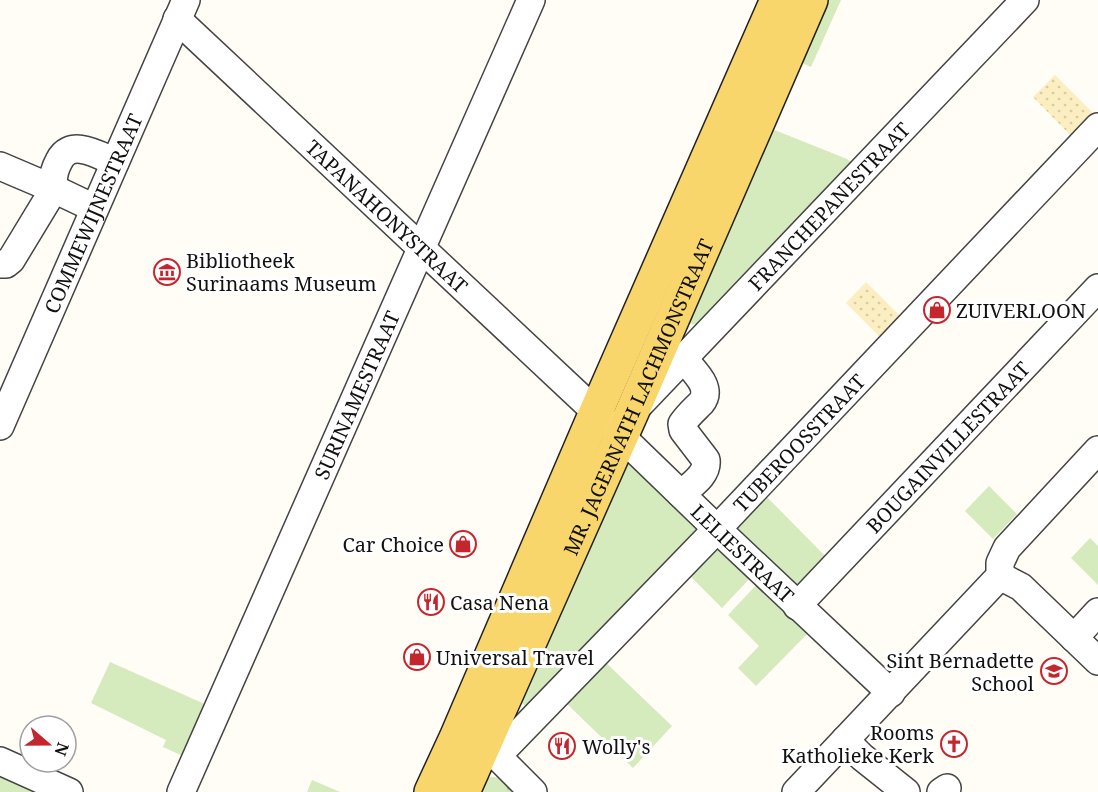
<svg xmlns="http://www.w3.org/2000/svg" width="1098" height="792" font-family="'Noto Serif',serif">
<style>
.grass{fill:#d5ebbd}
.sand{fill:url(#sand-dots)}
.park{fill:url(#park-tufts)}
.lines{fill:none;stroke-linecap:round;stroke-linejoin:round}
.minor-casing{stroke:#444;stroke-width:30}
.major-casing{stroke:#222;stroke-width:36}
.minor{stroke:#fff;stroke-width:27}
.major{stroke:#f9d66b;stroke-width:33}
.labels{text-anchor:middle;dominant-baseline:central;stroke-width:6;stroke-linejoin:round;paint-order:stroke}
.street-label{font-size:20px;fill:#111;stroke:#fff}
.poi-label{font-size:20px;fill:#111;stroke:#fff;text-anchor:start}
</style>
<defs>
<pattern id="sand-dots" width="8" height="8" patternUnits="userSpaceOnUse" patternTransform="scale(1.5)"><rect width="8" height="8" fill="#fbeec1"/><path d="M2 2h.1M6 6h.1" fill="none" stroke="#d6cba5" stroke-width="1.8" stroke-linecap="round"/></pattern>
<pattern id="park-tufts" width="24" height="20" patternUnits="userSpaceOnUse" patternTransform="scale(1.5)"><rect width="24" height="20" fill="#d5ebbd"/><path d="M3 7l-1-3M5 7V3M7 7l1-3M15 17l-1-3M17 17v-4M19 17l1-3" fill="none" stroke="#b6c8a1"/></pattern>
</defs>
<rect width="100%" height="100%" fill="#fffdf5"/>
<path class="grass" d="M820,0H841L811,67L793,59Z
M772,129L847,159L851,162L853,167L700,325L688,324Z
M625,462H633L694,522L697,530L694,540L527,707L516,699Z
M989,486L1017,514L993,539L965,511Z
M759,489L830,561L799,590L730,532Z
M1090,538L1098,546V585L1071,558Z
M717,545L753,575L722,608L684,570Z
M760,581L811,630L756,686L738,668L759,646L728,615Z
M601,658L672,726L633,768L562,699Z
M110,662L207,705L185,757L163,747L166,740L91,703Z
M0,770L50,792H0Z
M312,780L340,792H307Z"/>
<path class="sand" d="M1055,75L1098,118L1076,141L1033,97Z
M866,282L904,320L884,341L846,303Z"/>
<path class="park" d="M492,777L505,778L519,792H475L481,779Z"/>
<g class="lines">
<defs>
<g id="minor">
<path id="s1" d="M177,19L596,412L717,529L891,693"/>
<path d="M0,166L54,189C52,178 54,170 59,161C70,138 97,154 115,162"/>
<path d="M0,264H6L11,260L54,189L94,208"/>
<path id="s2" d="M641,403L1025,0"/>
<path id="s3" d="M0,426L186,0"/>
<path d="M681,494C691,485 708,475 706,460L683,430L682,424C687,416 694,410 701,403C714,387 692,370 683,358"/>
<path d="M1000,576L1021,587L1098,661"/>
<path id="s4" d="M797,606L1098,288"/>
<path d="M1074,638L1098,612"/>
<path d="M845,740L862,757L906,792"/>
<path d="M481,750L497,756L533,792"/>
<path id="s5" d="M497,756L717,529L1098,127"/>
<path d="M0,761L69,792"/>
<path id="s6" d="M181,792L531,0"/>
<path d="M796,792L1000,576V563L1007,548L1098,450"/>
<path d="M941,792L947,788"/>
</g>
<g id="major">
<path d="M431,792L456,738L596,412L777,0"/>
<path id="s7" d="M463,792L632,412L811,0"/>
</g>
</defs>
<use href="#minor" class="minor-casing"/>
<use href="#major" class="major-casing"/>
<use href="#minor" class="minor"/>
<use href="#major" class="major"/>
</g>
<defs>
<symbol id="museum-ring" viewBox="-11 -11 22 22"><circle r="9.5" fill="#fff" stroke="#c4262e" stroke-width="1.5"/><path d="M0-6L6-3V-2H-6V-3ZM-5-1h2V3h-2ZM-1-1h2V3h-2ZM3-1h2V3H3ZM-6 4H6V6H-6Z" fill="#c4262e"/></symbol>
<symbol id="shop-ring" viewBox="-11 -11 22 22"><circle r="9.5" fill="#fff" stroke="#c4262e" stroke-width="1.5"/><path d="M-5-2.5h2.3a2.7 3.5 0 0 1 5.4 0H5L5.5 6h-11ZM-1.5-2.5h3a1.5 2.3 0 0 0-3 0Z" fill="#c4262e"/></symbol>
<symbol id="restaurant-ring" viewBox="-11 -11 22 22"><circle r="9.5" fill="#fff" stroke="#c4262e" stroke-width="1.5"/><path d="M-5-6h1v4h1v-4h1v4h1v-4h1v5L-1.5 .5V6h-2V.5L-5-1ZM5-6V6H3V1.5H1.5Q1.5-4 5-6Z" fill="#c4262e"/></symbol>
<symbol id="school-ring" viewBox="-11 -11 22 22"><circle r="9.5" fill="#fff" stroke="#c4262e" stroke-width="1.5"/><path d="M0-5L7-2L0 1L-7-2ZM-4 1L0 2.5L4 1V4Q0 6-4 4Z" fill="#c4262e"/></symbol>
<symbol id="church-ring" viewBox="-11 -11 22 22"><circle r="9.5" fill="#fff" stroke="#c4262e" stroke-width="1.5"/><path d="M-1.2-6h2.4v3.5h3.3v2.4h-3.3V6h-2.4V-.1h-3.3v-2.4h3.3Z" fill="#c4262e"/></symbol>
</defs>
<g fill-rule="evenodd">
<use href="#museum-ring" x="152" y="257" width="30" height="30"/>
<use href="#shop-ring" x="922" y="295" width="30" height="30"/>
<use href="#shop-ring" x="448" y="529" width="30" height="30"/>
<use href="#restaurant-ring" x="416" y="587" width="30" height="30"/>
<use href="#shop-ring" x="402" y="642" width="30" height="30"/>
<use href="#school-ring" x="1039" y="656" width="30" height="30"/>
<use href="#church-ring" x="939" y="729" width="30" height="30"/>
<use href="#restaurant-ring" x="547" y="731" width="30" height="30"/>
</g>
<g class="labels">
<g class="street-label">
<text stroke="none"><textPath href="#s2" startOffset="272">FRANCHEPANESTRAAT</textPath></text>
<text stroke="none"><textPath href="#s3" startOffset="232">COMMEWIJNESTRAAT</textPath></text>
<text stroke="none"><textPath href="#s1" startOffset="288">TAPANAHONYSTRAAT</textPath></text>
<text stroke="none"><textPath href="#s6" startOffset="434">SURINAMESTRAAT</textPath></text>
<text stroke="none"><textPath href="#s7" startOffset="432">MR. JAGERNATH LACHMONSTRAAT</textPath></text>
<text stroke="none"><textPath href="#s5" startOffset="435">TUBEROOSSTRAAT</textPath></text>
<text stroke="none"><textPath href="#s4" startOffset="219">BOUGAINVILLESTRAAT</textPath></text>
<text stroke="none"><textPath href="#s1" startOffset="778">LELIESTRAAT</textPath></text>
</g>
<g class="poi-label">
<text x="186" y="260">Bibliotheek<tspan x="186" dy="23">Surinaams Museum</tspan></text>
<text x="956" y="310">ZUIVERLOON</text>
<text x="444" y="544" text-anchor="end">Car Choice</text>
<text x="450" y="602">Casa Nena</text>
<text x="436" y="657">Universal Travel</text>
<text x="1034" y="660" text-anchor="end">Sint Bernadette<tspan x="1034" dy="23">School</tspan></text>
<text x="934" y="732" text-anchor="end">Rooms<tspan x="934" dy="23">Katholieke Kerk</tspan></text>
<text x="582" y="746">Wolly's</text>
</g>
</g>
<g transform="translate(48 744) rotate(110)"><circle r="28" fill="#ffffff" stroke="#a0a0a0" stroke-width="1.5"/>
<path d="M0-4.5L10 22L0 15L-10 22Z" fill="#c4262e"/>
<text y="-9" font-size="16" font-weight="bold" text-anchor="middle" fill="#111111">N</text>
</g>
</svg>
